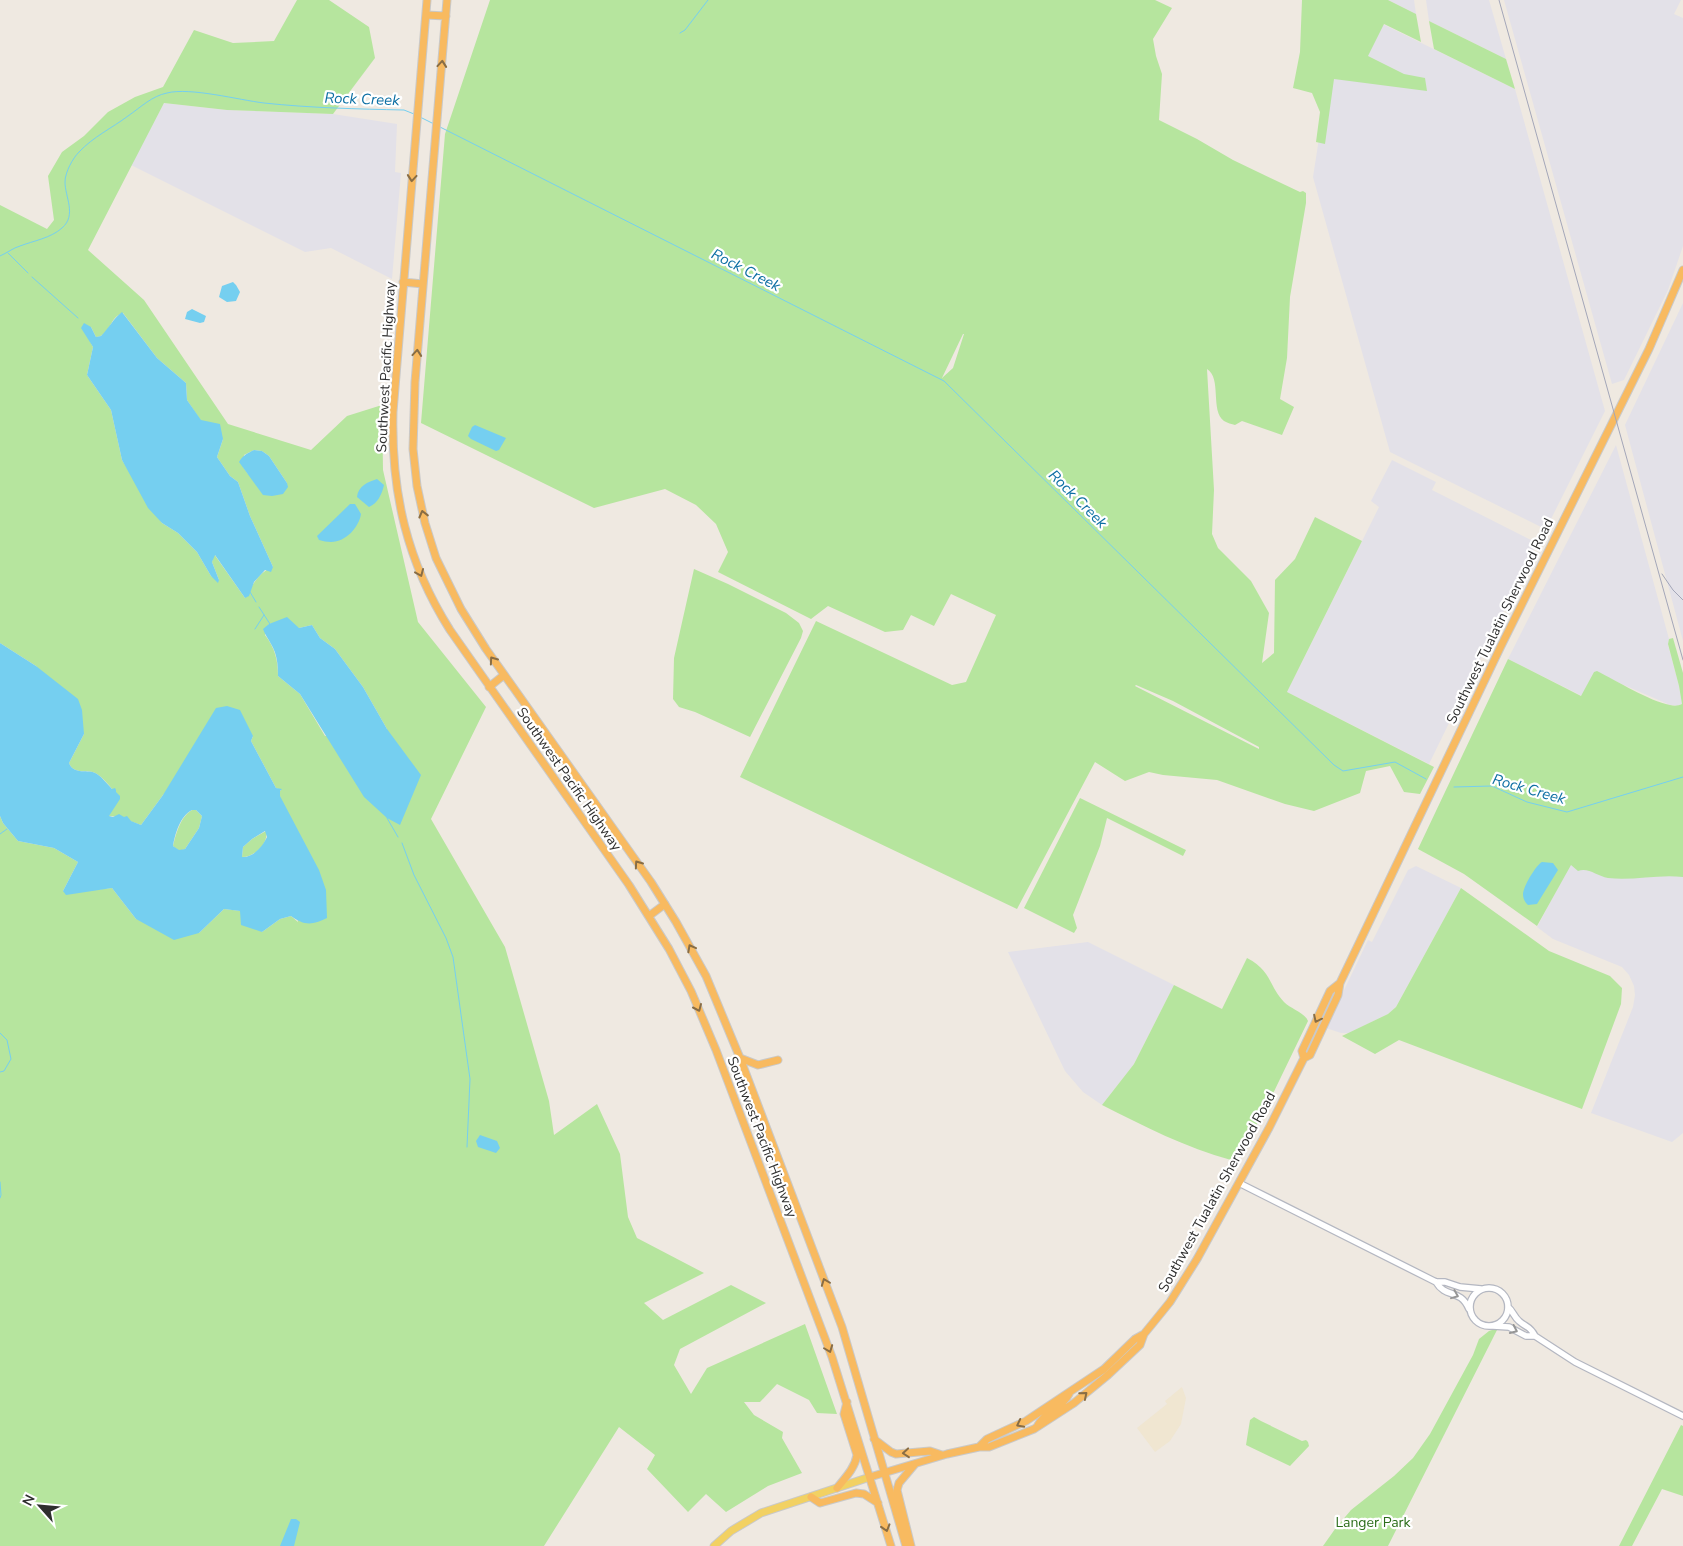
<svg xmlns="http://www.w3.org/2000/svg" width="1683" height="1546" font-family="'Nunito Sans',sans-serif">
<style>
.industrial{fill:#e3e1e8}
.education{fill:#f0e6d1}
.green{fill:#b6e59e;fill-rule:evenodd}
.water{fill:#75cff0;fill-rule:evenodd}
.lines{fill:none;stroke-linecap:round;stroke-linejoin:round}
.stream{stroke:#75cff0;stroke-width:1}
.secondary-casing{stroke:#b4b7c1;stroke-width:8}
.primary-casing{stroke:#c9c9c9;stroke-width:9}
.trunk-casing{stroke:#c9c9c9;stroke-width:9}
.secondary{stroke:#fff;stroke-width:5.5}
.primary{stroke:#f2d163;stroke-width:7}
.trunk{stroke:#f8ba60;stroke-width:7}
.rail{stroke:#a3a6b8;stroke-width:1}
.oneway{stroke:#896d44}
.oneway2{stroke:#969696}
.labels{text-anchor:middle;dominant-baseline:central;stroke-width:4.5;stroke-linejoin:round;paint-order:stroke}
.street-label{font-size:14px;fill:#2e2e2e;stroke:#fff}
.park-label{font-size:14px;fill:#2c6e1b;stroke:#fff}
.water-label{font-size:15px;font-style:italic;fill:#0d6fa3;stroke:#fff}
</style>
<rect width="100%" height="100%" fill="#efe9e1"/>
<path class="industrial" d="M1388,0H1414L1416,14Z
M1426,0H1489L1506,59L1429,21Z
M1504,0H1681L1674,14L1683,18V246L1668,290L1624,380L1612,384Z
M1340,3L1515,89L1605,411L1547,527L1543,528L1390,452L1313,177Z
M164,103L227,110L333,114L397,124L395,172L401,173L392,279L331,248L305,252L131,165Z
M1683,303V641L1625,425Z
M1616,445L1669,639L1668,645L1679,686L1682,704L1677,706L1670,705L1594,672L1582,696L1508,659Z
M1392,460L1436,482L1432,490L1537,543L1429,764L1287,692L1379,507L1371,501Z
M1575,856L1683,872V1133L1672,1142L1591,1113L1633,1007L1635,995L1634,986L1629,975L1622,967L1553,939L1537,927Z
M1416,866L1461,888L1396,1007L1388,1014L1349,1033H1341L1326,1028L1368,940L1372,942L1408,870Z
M1088,942L1174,985L1134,1064L1102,1105L1083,1092L1065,1071L1008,952Z"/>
<path class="education" d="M1182,1387L1186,1398L1181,1424L1170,1441L1155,1452L1137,1428L1167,1404L1165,1401Z"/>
<path class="green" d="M297,0H329L369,27L375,58L333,114L227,110L164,103L88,250L144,300L228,424L311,450L347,416L382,405L383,470L418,622L486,707L431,819L505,947L549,1101L554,1135L597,1104L620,1154L628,1217L637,1238L704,1273L644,1303L663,1320L731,1285L766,1303L680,1349L674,1365L691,1394L707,1368L805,1324L837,1414L817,1413L809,1400L777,1384L760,1402H744L754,1415L783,1432L782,1438L802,1473L768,1486L726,1512L706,1494L688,1512L647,1469L655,1455L619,1427L544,1546H0V816L3,823L18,841L54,848L78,862L63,891L92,890L112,888L136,919L199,933L224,909L241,911L262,932L280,919L291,916L298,922L280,796V791L281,790L276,788L251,741L253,736L163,795L141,825L130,821L124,817L109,816L112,789C108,784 103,778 97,774C88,768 74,776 69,763L84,734L36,666L0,643V205L47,229L54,220L48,176L62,152L84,136L108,112L135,97L163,87L194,30L233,43L274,41ZM123,313L157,358L186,383L187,400L201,421L223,439L217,457L230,476L238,482L250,516L273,567C259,572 252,585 245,598L214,554L212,562L219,580L211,576L197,552L178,533L162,523L122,460L111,410L87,375L93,347L84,330L91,327L96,337C108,336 109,324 116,317C118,315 120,314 123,313ZM254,450L262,451L269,456L287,483L248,474L243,467L244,455ZM274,623L299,628L312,625L320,638L335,649L363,687L387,729L325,736L300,694L278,676C278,660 275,648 265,635L269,624Z
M490,0H1155L1172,8L1153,39L1156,56L1162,74L1159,120L1197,139L1233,160L1300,192L1303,191L1306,193V203L1290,297L1287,358L1280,399L1294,407L1282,435L1242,421L1235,425C1232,424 1227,423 1224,421C1210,411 1222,378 1207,369L1214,490L1212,534L1218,548L1251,581L1269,613L1262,663L1274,653L1275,580L1295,559L1315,517L1362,541L1287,692L1434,767L1420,794L1404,792L1390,766L1366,771L1360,793L1314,811L1285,804L1217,780L1163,775L1149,772L1125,781L1095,762L1017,909L740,777L816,621L952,685L966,682L996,615L951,594L934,626L911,615L903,630L885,632L828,606L811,619L718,572L728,552L716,524L696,505L665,489L594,508L421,423L445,134ZM964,334L953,368L942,378L963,334ZM1136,685L1173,701L1259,747V749L1135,686Z
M1302,0H1388L1416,14L1421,42L1384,24L1368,56L1404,74L1425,78L1427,91L1334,79L1325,144L1316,142L1320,112L1312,93L1293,88L1300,52Z
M1429,21L1506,59L1515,89L1434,49Z
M694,569L728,584L786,613L799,623L803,631L801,638L750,737L695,712L679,707L673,699L674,658Z
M1673,638L1683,673V877C1658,874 1633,881 1608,878C1597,876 1588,867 1578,871L1571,865L1537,926L1464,874L1418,849L1508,659L1581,696L1594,672L1597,671C1617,681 1649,701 1670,705C1674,706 1678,706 1682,704L1679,686L1668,644L1669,639Z
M1080,798L1186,850L1183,856L1107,818L1100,846L1073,915L1077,928L1074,933L1024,908Z
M192,810H196L202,816L199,828L185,849L179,851L173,846C176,834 180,817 192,810Z
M266,831C269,844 254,857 242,857L243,847L252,839Z
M1461,888L1549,951L1610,976L1622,988L1621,1004L1582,1109L1399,1040L1375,1054L1342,1036L1388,1014L1396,1007Z
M1247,958C1272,971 1268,985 1284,1002C1291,1009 1305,1013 1308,1021L1268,1104L1240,1155L1231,1160C1186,1148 1144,1126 1102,1105L1134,1064L1174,985L1222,1009Z
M1498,1328L1388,1546H1323L1335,1529L1351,1510L1394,1476L1413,1458L1430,1434L1473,1355L1479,1339L1489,1331Z
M1254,1417L1261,1421L1302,1441L1306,1440L1308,1442L1309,1446L1290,1466L1246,1445L1250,1420Z
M1681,1425L1683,1426V1496L1662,1489L1632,1546H1619Z"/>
<path class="water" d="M233,282L236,285L240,292L236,301L227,302L219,297L222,286Z
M192,309L206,316L204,322L200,323L185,319L187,312Z
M122,312L157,358L186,383L187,400L201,420L220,424L223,439L217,457L230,476L238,482L250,516L273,567L271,572L265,570L254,582L249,596L245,598L215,555L212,562L219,580L218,583L211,576L197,552L178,533L162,523L148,508L122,460L111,410L87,375L93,347L81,328L84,323L91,327L96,337L101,336C109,328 113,319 122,312Z
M475,425L506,438L499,450L496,451L471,439L468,436L472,427Z
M254,450L262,451L269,456L287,483L288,487L283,494L272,496L263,495L239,462C243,455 248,453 254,450Z
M377,479L384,485C382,494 378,503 369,507L357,497C358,486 368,482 377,479Z
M350,504H355L361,514C359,527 346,542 331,542C327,542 323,541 319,540L317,536Z
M287,617L299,628L312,625L320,638L335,649L363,687L387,729L421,775L400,825L387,818L364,797L300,694L278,676C278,664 277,654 271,644C268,638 265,635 263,629L269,624Z
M0,643L36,666L78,699L82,710L84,734L69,763C74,776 88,768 97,774C103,778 107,784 112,789L115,788L116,790V792L120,796V799L109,816L113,817L119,814L124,817L127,816L131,821L141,825L163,795L216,708L227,706L240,710L253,736L251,741L276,788L282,789L280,791V796L319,870L326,890L327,918C313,925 304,926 291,916L280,919L262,932L241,925L240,911L224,909L199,933L174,940L136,919L112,888L66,895L63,891L78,862L54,848L18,841L3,823L0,816ZM192,810H196L202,816L199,828L185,849L179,850L173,846C175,834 180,816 192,810ZM265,831L267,837C263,846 253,858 242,857L243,847L252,839Z
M1542,862L1553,863L1558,870L1537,904L1528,905C1525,902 1523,899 1523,894C1523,887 1536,865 1542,862Z
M480,1135L497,1141L500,1148L496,1153L478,1147L476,1141Z
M291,1519H296L300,1522L294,1546H280Z"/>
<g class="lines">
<path class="stream" d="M680,33L685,30L708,0
M420,117L434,124
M440,127L944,381L1334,765L1343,771L1395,762L1426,779
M8,253L28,273
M0,256C7,253 13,248 20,246C33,241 51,238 62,228C77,215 65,197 65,182C65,172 73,158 79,152C93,137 112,128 128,116C141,107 152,96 167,93C190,87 239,100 264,103C311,108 358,109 404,110L414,114
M32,277L78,318
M250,592L256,602
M259,607L270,624
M255,629L264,615
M1454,787L1492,786L1527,802L1567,812L1683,777
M387,818L398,837
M0,834L7,829
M402,843L414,875L446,938L453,957L470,1079L467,1147
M0,1033L7,1040L11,1059L4,1071L0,1072
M0,1182L1,1195L0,1198"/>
<defs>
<path id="secondary" d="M1239,1183L1436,1282H1445L1460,1287L1481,1289
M1436,1282C1446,1299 1460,1288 1469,1309
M1470 1307a19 19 0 1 1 38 0a19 19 0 1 1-38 0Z
M1508,1307C1513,1311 1514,1317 1519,1321C1527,1328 1530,1326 1535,1336
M1493,1326L1509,1327L1526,1336H1535L1575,1362L1683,1416"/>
<path id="primary" d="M714,1546L731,1531L761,1513L870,1477"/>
<path id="trunk" d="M427,0L393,412C391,493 407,562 450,630L629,885L669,949L691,991L716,1050L832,1357L891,1546
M447,0L415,382L413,449L417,486L425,523L436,558L461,609L486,649L651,882L676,922L706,976L740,1058L842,1327L906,1546
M426,15L446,16
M403,282L423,284
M489,687L504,675
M649,916L665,904
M740,1058L758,1065L778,1060
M1304,1058L1302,1051L1330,991L1340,983L1501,646L1649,349L1683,270
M1038,1425C1045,1412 1062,1408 1069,1394
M874,1439L891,1452L896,1454L930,1451L942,1455
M979,1447L987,1439L1026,1421L1104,1369L1135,1339L1144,1334L1153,1323L1170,1302L1197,1259L1269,1128L1304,1058L1310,1055L1338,995L1340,983
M870,1477L947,1454L979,1447H989L1034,1429L1074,1403L1108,1375L1140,1345L1144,1334
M837,1488C845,1478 855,1468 857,1455L844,1414L847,1402
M811,1497L820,1503L856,1493L864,1494L878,1503
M911,1546L897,1490L899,1483L915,1464"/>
</defs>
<use href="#secondary" class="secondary-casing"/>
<use href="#primary" class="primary-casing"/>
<use href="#trunk" class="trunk-casing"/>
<use href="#secondary" class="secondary"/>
<use href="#primary" class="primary"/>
<use href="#trunk" class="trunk"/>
<path class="rail" d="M1499,0L1683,660
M1662,574L1673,590L1683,600"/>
</g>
<defs><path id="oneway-chevron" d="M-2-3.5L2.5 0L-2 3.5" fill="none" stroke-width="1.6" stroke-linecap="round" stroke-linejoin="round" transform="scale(1.25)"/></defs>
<g class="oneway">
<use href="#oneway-chevron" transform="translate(442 64) rotate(-85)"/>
<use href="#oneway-chevron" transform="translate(412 178) rotate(95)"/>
<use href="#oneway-chevron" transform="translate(417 353) rotate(-85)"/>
<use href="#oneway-chevron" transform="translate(423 514) rotate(-104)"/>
<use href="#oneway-chevron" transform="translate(420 573) rotate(67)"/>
<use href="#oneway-chevron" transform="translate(493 660) rotate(-125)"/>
<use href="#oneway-chevron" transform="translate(638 864) rotate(-125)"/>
<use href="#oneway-chevron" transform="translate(691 948) rotate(-118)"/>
<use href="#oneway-chevron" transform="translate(698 1008) rotate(66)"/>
<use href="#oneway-chevron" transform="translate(1317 1019) rotate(116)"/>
<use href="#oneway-chevron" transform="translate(825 1282) rotate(-111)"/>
<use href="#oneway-chevron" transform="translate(829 1349) rotate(69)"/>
<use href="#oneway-chevron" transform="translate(1084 1395) rotate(-40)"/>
<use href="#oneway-chevron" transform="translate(1020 1424) rotate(153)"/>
<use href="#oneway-chevron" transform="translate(906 1453) rotate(175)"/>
<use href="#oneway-chevron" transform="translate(886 1528) rotate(73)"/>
</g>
<g class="oneway2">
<use href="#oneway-chevron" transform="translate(1455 1295) rotate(22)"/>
<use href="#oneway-chevron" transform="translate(1514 1330) rotate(25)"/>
</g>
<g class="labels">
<g class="street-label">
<text transform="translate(386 367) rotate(-87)">Southwest Pacific Highway</text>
<text transform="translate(1500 621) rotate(-64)">Southwest Tualatin Sherwood Road</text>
<text transform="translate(569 779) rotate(55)">Southwest Pacific Highway</text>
<text transform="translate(762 1137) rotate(69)">Southwest Pacific Highway</text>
<text transform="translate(1217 1192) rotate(-61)">Southwest Tualatin Sherwood Road</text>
</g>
<g class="park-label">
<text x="1373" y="1522">Langer Park</text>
</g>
<g class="water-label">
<text transform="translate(362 99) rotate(2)">Rock Creek</text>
<text transform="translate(746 270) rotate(27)">Rock Creek</text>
<text transform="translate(1078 499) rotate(45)">Rock Creek</text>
<text transform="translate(1529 789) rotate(16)">Rock Creek</text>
</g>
</g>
<g transform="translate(40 1506) rotate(297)" stroke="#ffffff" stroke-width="4" paint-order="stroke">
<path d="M0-4L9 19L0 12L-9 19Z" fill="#2e2e2e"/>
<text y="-8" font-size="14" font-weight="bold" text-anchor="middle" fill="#2e2e2e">N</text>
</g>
</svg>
